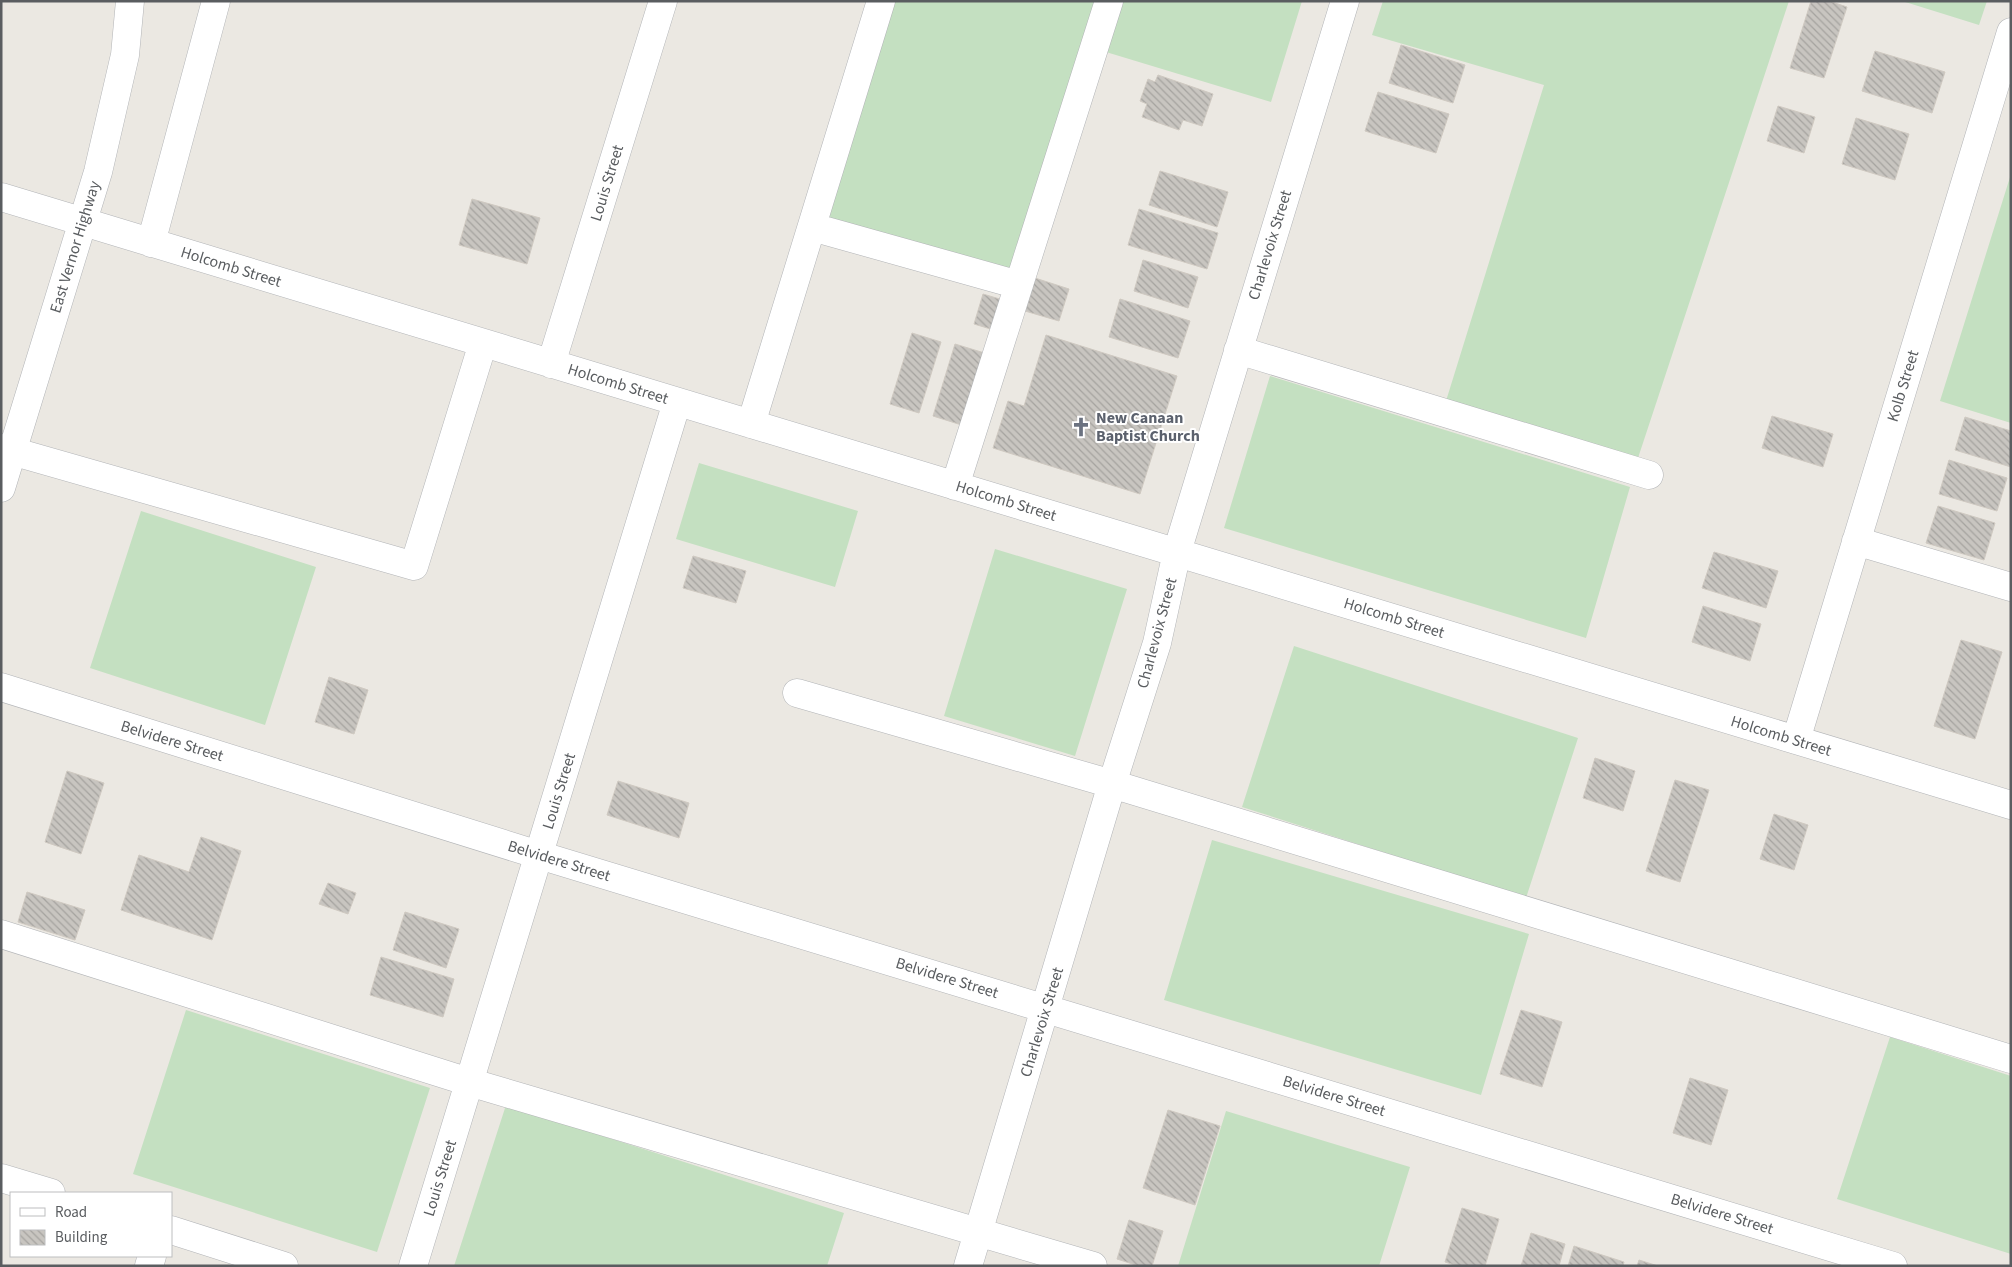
<svg xmlns="http://www.w3.org/2000/svg" width="2012" height="1267" font-family="'Source Sans 3',sans-serif">
<style>
.grass{fill:#c4e0c1}
.building{fill:url(#building-back-hatch);stroke:#cfc9c1}
.lines{fill:none;stroke-linecap:round;stroke-linejoin:round}
.minor-casing{stroke:#b2b4b7;stroke-width:29}
.minor{stroke:#fff;stroke-width:28}
.labels{text-anchor:middle;dominant-baseline:central;stroke-width:4;stroke-linejoin:round;paint-order:stroke}
.street-label{font-size:16px;fill:#5a5d60;stroke:#fff}
.worship-label{font-size:16px;font-weight:bold;fill:#5b616d;stroke:#fff;text-anchor:start}
</style>
<defs>
<pattern id="building-back-hatch" width="6" height="6" patternUnits="userSpaceOnUse" patternTransform="scale(1.25)"><rect width="6" height="6" fill="#c8c5c0"/><path d="M-1 5l2 2M0 0l6 6M5-1l2 2" fill="none" stroke="#a5a39f"/></pattern>
</defs>
<rect width="100%" height="100%" fill="#ebe8e2"/>
<path class="grass" d="M892,1H1098L1012,278L824,220Z
M1122,1H1302L1271,102L1106,52Z
M1383,1H1789L1638,458L1446,401L1544,85L1372,35Z
M1902,1H1987L1979,25Z
M2011,174V423L1940,401Z
M1270,376L1630,487L1586,638L1224,528Z
M699,463L858,511L835,587L676,539Z
M141,511L316,567L265,725L90,668Z
M995,549L1127,589L1075,756L944,716Z
M1294,646L1578,738L1526,898L1242,807Z
M1212,840L1529,934L1481,1095L1164,1000Z
M186,1010L430,1088L377,1252L133,1174Z
M1890,1037L2011,1076V1254L1837,1199Z
M506,1105L844,1213L827,1266H454Z
M1226,1111L1410,1167L1379,1266H1178Z"/>
<path class="building" d="M1811,1H1829L1847,7L1824,78L1790,68Z
M1401,45L1465,65L1453,103L1389,83Z
M1875,51L1945,72L1932,113L1862,91Z
M1158,75L1213,94L1202,126L1183,120L1179,130L1142,117L1147,104L1140,101L1148,79L1155,82Z
M1378,92L1449,114L1436,153L1365,131Z
M1778,106L1815,117L1804,153L1767,141Z
M1856,118L1909,134L1895,180L1842,164Z
M1160,171L1228,192L1217,227L1149,205Z
M472,199L540,218L527,264L459,245Z
M1139,209L1218,233L1207,269L1128,245Z
M1143,260L1198,277L1188,308L1134,291Z
M1035,278L1069,289L1059,321L1025,311Z
M983,294L1003,300L994,330L974,324Z
M1120,299L1190,321L1178,358L1109,337Z
M912,333L941,342L919,413L890,404Z
M1046,335L1177,376L1140,494L993,448L1008,401L1024,406Z
M955,344L991,355L968,427L933,416Z
M1772,416L1833,434L1823,467L1762,448Z
M1965,417L2011,431V467L1955,450Z
M1949,460L2007,478L1997,511L1939,494Z
M1938,506L1995,523L1984,560L1926,543Z
M1714,552L1778,571L1766,608L1702,588Z
M693,556L746,571L736,603L683,588Z
M1703,606L1761,624L1750,661L1692,642Z
M1961,640L2002,652L1975,739L1934,726Z
M329,677L368,690L354,734L315,722Z
M1595,758L1635,771L1623,811L1583,798Z
M67,771L104,783L81,854L45,842Z
M1675,780L1709,790L1680,882L1646,871Z
M618,781L689,803L679,838L607,815Z
M1774,814L1808,825L1794,870L1760,859Z
M201,837L241,851L212,940L121,910L139,855L189,872Z
M328,883L356,893L348,914L319,904Z
M27,892L85,910L75,940L18,922Z
M405,912L459,929L446,968L393,950Z
M381,957L454,979L443,1017L370,995Z
M1521,1010L1562,1022L1542,1087L1500,1074Z
M1690,1078L1728,1090L1711,1145L1673,1133Z
M1168,1110L1220,1126L1195,1205L1143,1188Z
M1462,1208L1499,1219L1485,1266H1458L1445,1262Z
M1129,1220L1163,1231L1152,1266H1139L1117,1259Z
M1531,1233L1565,1244L1559,1266H1521Z
M1574,1246L1624,1262L1623,1266H1568Z
M1639,1260L1658,1266H1637Z"/>
<g class="lines">
<defs>
<path id="minor" d="M1,197L2011,805
M812,227L1019,285
M151,243L216,1
M1238,350L1649,475
M551,364L663,1
M751,424L881,1
M1,448L414,566L483,343
M955,486L1109,1
M1,488L98,172L125,55L130,1
M1856,541L2011,587
M1,687L539,855L1893,1266
M797,693L1112,784L2011,1059
M1796,740L2011,32
M1,934L469,1082L1093,1266
M1,1178L51,1193
M171,1230L284,1266
M149,1266L152,1256
M413,1266L677,402
M968,1266L1112,784L1157,643L1177,552L1345,1"/>
</defs>
<use href="#minor" class="minor-casing"/>
<use href="#minor" class="minor"/>
</g>
<defs>
<symbol id="church-bare" viewBox="-9 -9 18 18"><path d="M-1.2-6h2.4v3.5h3.3v2.4h-3.3V6h-2.4V-.1h-3.3v-2.4h3.3Z" fill="#6b7280" stroke="#fff" stroke-width="2.5" paint-order="stroke"/></symbol>
</defs>
<g fill-rule="evenodd">
<use href="#church-bare" x="1067" y="413" width="28" height="28"/>
</g>
<g class="labels">
<g class="street-label">
<text transform="translate(607 183) rotate(-73)">Louis Street</text>
<text transform="translate(1270 245) rotate(-73)">Charlevoix Street</text>
<text transform="translate(75 247) rotate(-73)">East Vernor Highway</text>
<text transform="translate(231 267) rotate(17)">Holcomb Street</text>
<text transform="translate(618 384) rotate(17)">Holcomb Street</text>
<text transform="translate(1903 386) rotate(-73)">Kolb Street</text>
<text transform="translate(1006 501) rotate(17)">Holcomb Street</text>
<text transform="translate(1394 618) rotate(17)">Holcomb Street</text>
<text transform="translate(1157 633) rotate(-75)">Charlevoix Street</text>
<text transform="translate(1781 736) rotate(17)">Holcomb Street</text>
<text transform="translate(172 741) rotate(17)">Belvidere Street</text>
<text transform="translate(559 791) rotate(-73)">Louis Street</text>
<text transform="translate(559 861) rotate(17)">Belvidere Street</text>
<text transform="translate(947 978) rotate(17)">Belvidere Street</text>
<text transform="translate(1042 1022) rotate(-73)">Charlevoix Street</text>
<text transform="translate(1334 1096) rotate(17)">Belvidere Street</text>
<text transform="translate(440 1178) rotate(-73)">Louis Street</text>
<text transform="translate(1722 1214) rotate(17)">Belvidere Street</text>
</g>
<g class="worship-label">
<text x="1096" y="418">New Canaan<tspan x="1096" dy="18">Baptist Church</tspan></text>
</g>
</g>
<rect width="2012" height="1267" fill="none" stroke="#5a5d60" stroke-width="5"/>
<rect x="10" y="1192" width="162" height="65" fill="#ffffff" stroke="#bdbebf"/>
<rect x="20" y="1208" width="25" height="8" fill="#ffffff" stroke="#bdbebf"/>
<text x="55" y="1217" font-size="15" fill="#5a5d60">Road</text>
<rect x="20" y="1230" width="25" height="15" fill="url(#building-back-hatch)" stroke="#bdbebf"/>
<text x="55" y="1242" font-size="15" fill="#5a5d60">Building</text>
</svg>
